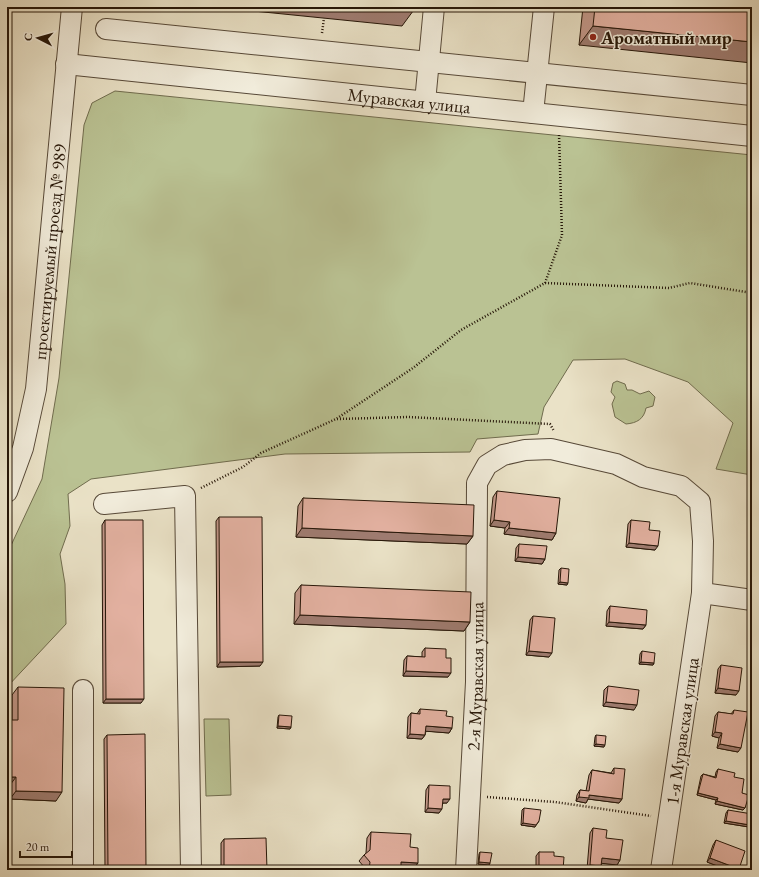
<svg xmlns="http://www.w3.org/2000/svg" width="759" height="877" font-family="'EB Garamond',serif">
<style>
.green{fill:#bac293;stroke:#706c4e}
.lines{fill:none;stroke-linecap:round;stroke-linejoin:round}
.minor-casing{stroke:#574938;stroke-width:22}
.path{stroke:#261608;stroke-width:2.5;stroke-dasharray:1 2;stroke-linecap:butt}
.minor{stroke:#f1ecdb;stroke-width:20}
.wall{fill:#c3988a;stroke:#261608}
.shaded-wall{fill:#9f7c71;stroke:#261608}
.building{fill:#e3b1a1;stroke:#261608}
.poi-dot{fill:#8f2418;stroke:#f1ecdb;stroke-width:1.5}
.labels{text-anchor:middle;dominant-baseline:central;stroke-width:3;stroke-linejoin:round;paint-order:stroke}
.poi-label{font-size:18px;font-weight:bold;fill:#261608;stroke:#f1ecdb;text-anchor:start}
.street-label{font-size:18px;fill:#261608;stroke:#f1ecdb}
</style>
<rect width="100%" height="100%" fill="#eae2c7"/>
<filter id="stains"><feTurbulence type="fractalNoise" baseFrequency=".005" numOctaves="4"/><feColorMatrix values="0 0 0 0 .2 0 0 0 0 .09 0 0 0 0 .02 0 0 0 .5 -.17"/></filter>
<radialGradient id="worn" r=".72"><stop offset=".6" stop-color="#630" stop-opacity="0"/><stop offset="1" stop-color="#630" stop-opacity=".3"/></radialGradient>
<path class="green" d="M115,91L752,155V475L716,469L733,423L688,382L625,359L573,360L544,407L538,434L477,439L470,452L285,454L91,479L68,494L70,526L60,554L65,584L66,624L7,687V554L42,479L59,378L84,125L92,103Z
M617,381L625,384L627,390H632L640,394L649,391L655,397L653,406L646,408C644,419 637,423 626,424L615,417L612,404L615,397L611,392L613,383Z
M204,719H229L231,795L206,796Z"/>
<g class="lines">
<defs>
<g id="minor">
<path d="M106,29L752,95"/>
<path id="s1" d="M66,64L752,136"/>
<path d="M425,102L434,7"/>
<path d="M533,113L544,7"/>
<path id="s2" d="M7,492L23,448L36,389L72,7"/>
<path d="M104,504L185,496L191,870"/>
<path d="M702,593L752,600"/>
<path d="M83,690V870"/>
<path id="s3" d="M466,870L476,682L477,483L487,465L503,455L525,450L551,449L616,464L643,477L681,486L700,502L703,541L702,593L661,870"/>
</g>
</defs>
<use href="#minor" class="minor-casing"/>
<path class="path" d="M322,33L324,18
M545,283L562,235L559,134
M337,419L408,417L550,424L554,431
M201,488L243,467L261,453L336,419L413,368L461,330L545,283L669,288L690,283L752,293
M487,797L555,802L651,816"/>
<use href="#minor" class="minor"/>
</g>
<path class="wall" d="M583,7H729L579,45Z
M497,491L556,533L552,540L504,534L505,528L490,526L493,497Z
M303,498L473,536L467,544L296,537L298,506Z
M219,517L260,666L217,667L216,521Z
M105,520L141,703H103L102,525Z
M631,520L649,530L655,550L626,547L628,524Z
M519,544L545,559L542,564L515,561L516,548Z
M561,568L567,585L558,584L559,570Z
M301,585L470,622L464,631L294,624L295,593Z
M610,606L646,625L643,629L606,626L607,611Z
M533,616L549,657L526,655L530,620Z
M425,648L446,658L448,677L403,676L404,660L407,656L422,657V652Z
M642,651L654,663L653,665L639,664L640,654Z
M721,665L736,695L715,693L718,669Z
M608,686L634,710L603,706L604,690Z
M18,687L56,801L10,799V785H7V723L9,720H12V695Z
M420,709L452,728L449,733L426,731L425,735L422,739L407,738L408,717L411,713L417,714Z
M734,710L738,752L717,748L719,738L712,736L715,716L718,712L731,714Z
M279,715L291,727L290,729L277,728L278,717Z
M107,735L146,870H105L104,739Z
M596,735L604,747L594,746L595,737Z
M614,768L622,799L619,803L588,799L586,803L576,801L577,795L580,790L586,791L589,775L592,770L611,773Z
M718,769L734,777L742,793L745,808L743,810L715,804L716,800L697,795L701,776L703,774L715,777L716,772Z
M429,785L447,803H443L439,813L425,812L426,790Z
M524,808L535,827L521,825L522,810Z
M728,810L750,825L749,827L724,823L726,813Z
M593,828L606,838L620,860L617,865L602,863L601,866L599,870L587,869L590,833Z
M371,832L418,863L413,869L401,868V870H365V868L359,861L364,855L366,853L367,838Z
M224,839L267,870H221V843Z
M716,840L739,869L738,870H728L707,862L713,845Z
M480,852L490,863L489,865L478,864L479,854Z
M539,852L554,856L563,870H536V856Z"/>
<path class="shaded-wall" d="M214,7H416L402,26Z
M593,26L752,42V63L579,45Z
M494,520L510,522L505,528L490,526Z
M302,528L473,536L467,544L296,537Z
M509,528L556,533L552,540L504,534Z
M629,543L658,546L655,550L626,547Z
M518,557L545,559L542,564L515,561Z
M560,582L568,583L567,585L558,584Z
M300,615L470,622L464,631L294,624Z
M609,622L646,625L643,629L606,626Z
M529,651L552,653L549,657L526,655Z
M220,662H263L260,666L217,667Z
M641,662L654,663L653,665L639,664Z
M406,671L451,673L448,677L403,676Z
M718,688L739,691L736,695L715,693Z
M106,699H144L141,703H103Z
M606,702L637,705L634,710L603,706Z
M278,726L291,727L290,729L277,728Z
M426,726L452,728L449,733L423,731Z
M715,732L722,733L719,738L712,736Z
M410,734L425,735L422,739L407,738Z
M596,744L605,745L604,747L594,746Z
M720,744L741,748L738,752L717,748Z
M8,777H16L10,785H7V778Z
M16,791L62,792L56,801L10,799Z
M698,793L718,798L716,800L697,795Z
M589,795L622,799L619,803L588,799L586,803L576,801L579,797Z
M443,799H450L447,803H440Z
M717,801L745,808L743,810L715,804Z
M428,808L442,809L439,813L425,812Z
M539,821L535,827L521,825L523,823Z
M726,821L750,825L749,827L724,823Z
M602,858L620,860L617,865L599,863Z
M710,858L739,869L738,870H728L707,862Z
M401,862L418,863L413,869L397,868Z
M479,862L490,863L489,865L478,864Z
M590,865L601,866L599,870L587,869Z
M539,868L563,870H537Z"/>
<path class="building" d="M595,7H729L752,9V42L593,26Z
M497,491L560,498L556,533L509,528L510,522L494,520Z
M303,498L474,505L473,536L302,528Z
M219,517H262L263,662H220Z
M105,520H143L144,699H106Z
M631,520L650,522L649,530L660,531L658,546L629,543Z
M519,544L547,546L545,559L518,557Z
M561,568L569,569L568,583L560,582Z
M301,585L471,592L470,622L300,615Z
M610,606L647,610L646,625L609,622Z
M533,616L555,618L552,653L529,651Z
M425,648L446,649V658H451V673L406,671L407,656L425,657Z
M642,651L655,653L654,663L641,662Z
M721,665L742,668L739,691L718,688Z
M608,686L639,690L637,705L606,702Z
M18,687L64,688L62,792L16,791V777H8L9,720H18Z
M420,709L447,711L446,716L453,717L452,728L426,726L425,735L410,734L411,713L420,714Z
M734,710L748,712L741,748L720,744L722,733L715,732L718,712L733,714Z
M279,715L292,716L291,727L278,726Z
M145,734L146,870H108L107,735Z
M596,735L606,736L605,745L596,744Z
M614,768L625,769L622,799L589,795V798L579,797L580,790L589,791L592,770L614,774Z
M718,769L735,773L734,777L744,779L742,793L749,795L745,808L717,801L718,798L698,793L703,774L716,778Z
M429,785L450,786V799H443L442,809L428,808Z
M524,808L541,810L539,821L536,825L523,823Z
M728,810L752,814L750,825L726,821Z
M593,828L607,830L606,838L623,840L620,860L602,858L601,866L590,865Z
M371,832L411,834L410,847L418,848V863L401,862V870H369L370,862L364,855L370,850Z
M266,838L267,870H224V839Z
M716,840L745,851L739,869L710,858Z
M480,852L492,853L490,863L479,862Z
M539,852H554V856L564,857L563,870L539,868Z"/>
<circle class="poi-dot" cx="593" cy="37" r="4"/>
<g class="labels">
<g class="poi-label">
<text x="601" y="37">Ароматный мир</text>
</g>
<g class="street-label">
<text stroke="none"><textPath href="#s1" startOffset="345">Муравская улица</textPath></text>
<text stroke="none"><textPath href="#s2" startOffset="245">проектируемый проезд № 989</textPath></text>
<text stroke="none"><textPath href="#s3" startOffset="194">2-я Муравская улица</textPath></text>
<text transform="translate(682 731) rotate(-82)">1-я Муравская улица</text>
</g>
</g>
<rect width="759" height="877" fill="none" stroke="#eae2c7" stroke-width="24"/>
<rect x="8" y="8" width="743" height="861" fill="none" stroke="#261608" stroke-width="2"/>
<rect x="12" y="12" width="735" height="853" fill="none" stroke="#261608"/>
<g transform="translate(38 38) rotate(276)" stroke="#f1ecdb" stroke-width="3" paint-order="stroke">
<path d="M0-3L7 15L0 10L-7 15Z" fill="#261608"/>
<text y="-6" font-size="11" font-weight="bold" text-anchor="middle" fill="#261608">С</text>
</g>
<path d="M20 851v6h52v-6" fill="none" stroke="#261608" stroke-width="2"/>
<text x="26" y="851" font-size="12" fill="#261608" stroke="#f1ecdb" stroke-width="3" paint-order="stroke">20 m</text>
<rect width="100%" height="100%" filter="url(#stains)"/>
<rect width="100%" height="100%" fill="url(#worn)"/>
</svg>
